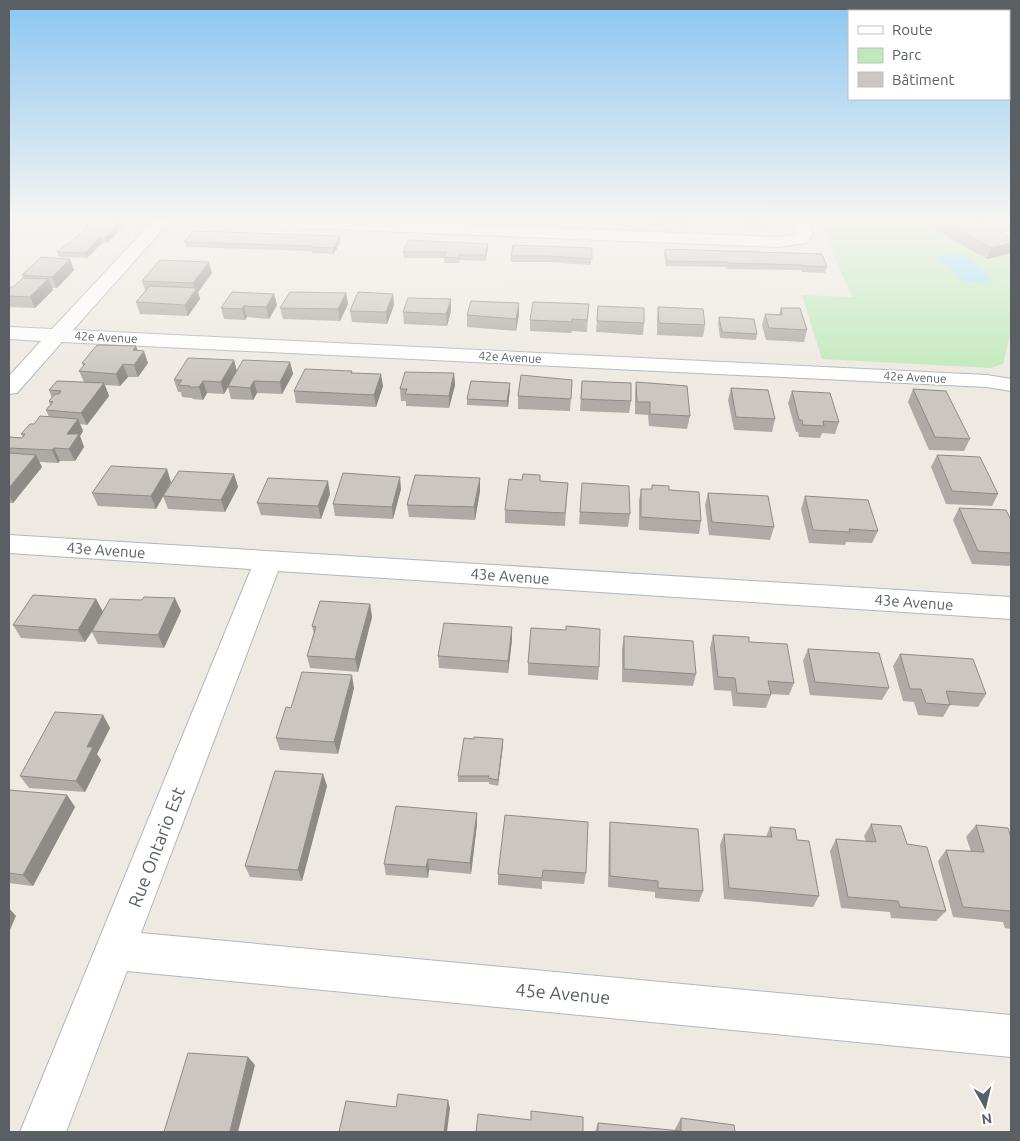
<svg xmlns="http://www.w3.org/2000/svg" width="1020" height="1141" font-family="Ubuntu,sans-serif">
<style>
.green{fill:#c0e9ba}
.water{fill:#a0e1ff}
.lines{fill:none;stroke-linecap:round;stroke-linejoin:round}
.street-casing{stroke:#b2b6ba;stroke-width:2}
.street{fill:#fff;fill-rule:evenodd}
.wall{fill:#afaaa5}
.shaded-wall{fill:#8e8b86}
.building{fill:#cbc6c0;stroke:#8e8b86}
.labels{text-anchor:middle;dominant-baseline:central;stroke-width:4;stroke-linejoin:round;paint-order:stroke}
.far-street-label{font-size:12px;fill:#595f63;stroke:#fff}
.street-label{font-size:15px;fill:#595f63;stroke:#fff}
.near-street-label{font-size:18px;fill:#595f63;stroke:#fff}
</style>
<rect width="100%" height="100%" fill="#eee9e1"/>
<path class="green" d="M819,221H1011V331L1003,364L991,368L822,359L802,295L852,297Z"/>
<path class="water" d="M963,254L995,281L966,283L935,256Z"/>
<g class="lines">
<defs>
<path id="street" d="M153,221H170L73,330L987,375L1011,379V391L987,387L62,342L17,393L9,394V376L41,341L9,339V327L52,329Z
M245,221H384L778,237L796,235L794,221H810L813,234L806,243L778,247L253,226L247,224Z
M9,535L1011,597V619L278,571L141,933L1011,1015V1057L127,971L66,1132H20L251,569L9,553Z"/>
</defs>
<use href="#street" class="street-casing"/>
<use href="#street" class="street"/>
</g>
<path class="wall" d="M91,221H123L125,225L107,243H102L87,258L59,257L57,252L79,235Z
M616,221H692V225L616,222Z
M739,221H767L766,226L740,225Z
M920,221H979L1011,238V253L987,259Z
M340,236V242L334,254L312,253V251L186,247L184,242Z
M488,244V249L485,261L461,260L460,258L459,263H444V258H404L403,252Z
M592,248L591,265L550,262H511V256Z
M665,249L827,267L825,273L802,272L801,270L726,269V267L666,266L664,254Z
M74,270L57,288H52L53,290L35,308L9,307V287H13L23,278L22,275Z
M212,273L198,292L200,299L188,316L140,314L136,302L145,291L142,281Z
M346,293L348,304L340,321L283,319L280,308Z
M274,294L277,305L269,319L247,317L245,320L224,319L221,308Z
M393,294L394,305L387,324L352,322L350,311Z
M589,304L587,332L572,331L571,333L530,331V320Z
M598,306L644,323L643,335L596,332Z
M658,307L705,325L703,337L657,335V318Z
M781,308L807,330L804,342L766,340L762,325L765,314H779Z
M451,311L447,326L404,324L403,312Z
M519,314L516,331L467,327V315Z
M719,317L757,334L756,340L720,338L718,323Z
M136,346L138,351L148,363L138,377H128L120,386L105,385L109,396L87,425L80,424L83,431L80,436L84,447L75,461H60L58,463L39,462L42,467L13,503H9V437L22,438L23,437L21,434L34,424L49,417L46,410L50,405L49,401L52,398L49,390L84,382L79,371L83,366L82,363Z
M234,360L237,371L290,362L293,374L282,394L257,393L253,400L231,399L228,387L224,394L207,393L203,400L193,399L192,398L182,397L181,392H178L174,380Z
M352,371V373L383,386L376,407L296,403L294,391Z
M454,373L455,385L449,408L406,406V401H401L400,389Z
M572,380L570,411L518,409V396Z
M582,381L631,401L629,413L580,411Z
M636,382L690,416L687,429L649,426L648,415L635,414V394Z
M731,388L775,419L772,432L734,430L728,400Z
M510,389L508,407L467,405V399Z
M913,389L970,439L964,451L929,450L908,402Z
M792,391L839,422L835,434L822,433L820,438L799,437L798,432H796L788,403Z
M937,455L998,494L992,506L946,504L931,467Z
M234,474L238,487L225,512L168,509L163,496Z
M540,481L568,483L565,526L505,523V510Z
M171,482L156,509L98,506L92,493Z
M652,485L669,490L701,521L699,534L639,530V501L641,489H652Z
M401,489L393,519L335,516L333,504Z
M480,491L475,520L409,517L407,505Z
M708,493L774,527L770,540L709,535L705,505Z
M330,494L321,519L261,515L257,503Z
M581,496L630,514L628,527L579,524Z
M805,496L878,531L872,543L846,542L845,545L809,543L801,509Z
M959,508L1011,520V566L972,564L953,520Z
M96,599L103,612L181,611L164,648L98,644L92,632L85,642L21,638L13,625Z
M370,604L372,617L358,672L310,668L307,656L314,634L312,626Z
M512,627V640L508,673L439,668L438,656Z
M713,635L794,683L789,695L770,694L771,695L766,708L733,706L731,691L714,690L710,648Z
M624,636L696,674L693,686L622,682V649Z
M808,649L889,688L882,700L810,695L803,661Z
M900,654L986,694L978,707L950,705L943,717L918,715L914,702L903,701L893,666Z
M528,663L599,667L598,680L528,675Z
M354,688L338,754L280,750L276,738L291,708Z
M103,715L110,728L97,754L101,760L85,792L29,788L20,776Z
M474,739H503V745L498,786L489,784V782H458V776Z
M323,774L327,786L302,881L250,877L245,866Z
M9,791L67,795L75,807L33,886L9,883Z
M477,813V824L471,874L429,870L428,878L386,875L384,864Z
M505,815L586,873L584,884L542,881V889L498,885V874Z
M610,822L703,891L699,902L655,898V892L608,887L609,833Z
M871,824L907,844L946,911L936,921L891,918L890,912L841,908L830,851L836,839L866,841L864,836Z
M976,825L1011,838V929L1005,928L1003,922L953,917L938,861L946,850L971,851L966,837Z
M770,827L797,840L819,896L813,907L724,899L720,845L724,834L766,837Z
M681,1118L735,1132H595L598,1123L675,1131V1129Z"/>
<path class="shaded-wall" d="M118,221H123L125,225L107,243L106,237Z
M340,236V242L334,254L333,248Z
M100,237L102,243L87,258L85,253Z
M1011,243V253L987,259L991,248Z
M488,244V249L485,261V255Z
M460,253V258L459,263L458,258Z
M70,259L74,270L57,288L52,277Z
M209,262L212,273L198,292L200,299L188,316L185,305L195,291L193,283Z
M48,279L53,290L35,308L30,297Z
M346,293L348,304L340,321L338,309Z
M274,294L277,305L269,319L266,307Z
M393,294L394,305L387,324L386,312Z
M451,299V311L447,326L446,314Z
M519,303V314L516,331V319Z
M244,306L247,317L245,320L242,309Z
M136,346L140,357L144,351L148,363L138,377L134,365L133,350Z
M234,360L237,372L224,394L221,382Z
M290,362L293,374L282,394L280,382Z
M123,364L128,377L120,386L116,374Z
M454,373L455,385L449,408V396Z
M381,374L383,386L376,407L374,395Z
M203,381L207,393L203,400L199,387Z
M254,381L257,393L253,400L250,388Z
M104,383L109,396L87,425L81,413Z
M510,383V389L508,407L507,401Z
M78,419L83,431L80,436L84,447L75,461L69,449L67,434Z
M54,448L60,461L58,463L52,450Z
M36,455L42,467L13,503L9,495V488Z
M167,469L171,482L156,509L151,496Z
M234,474L238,487L225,512L221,500Z
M400,477L401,489L393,519L392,507Z
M480,478V491L475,520L474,507Z
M328,481L330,494L321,519L318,506Z
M175,598L181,611L164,648L158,635Z
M96,599L103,612L85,642L78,630Z
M370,604L372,617L358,672L355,659Z
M512,627V640L508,673V661Z
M352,675L354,688L338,754L334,742Z
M103,715L110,728L97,754L101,760L85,792L76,781L87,747Z
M503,739V745L498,786V780Z
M323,774L327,786L302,881L298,870Z
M67,795L75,807L33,886L23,875Z
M477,813V824L471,874L470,863Z
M428,859L429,870L428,878L426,867Z
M9,908L16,916L9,932Z
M248,1057L255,1065L238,1132L230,1131Z
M448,1100L450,1108L447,1132H444Z"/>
<path class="building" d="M91,221H121L106,237H100L85,253L57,252L79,235Z
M943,221H979L1011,238V243L991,248Z
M193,231L340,236L333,248L311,247L312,246L184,242Z
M408,240L488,244L485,255H461L460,253L458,258L444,257L446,252H403Z
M513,245L592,248V259L550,256H511Z
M665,249L822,254L827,267L804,266L803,265L727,263V262L667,261Z
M41,257L70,259L52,277L22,275Z
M160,260L209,262L193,283L142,281Z
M23,278L48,279L30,297L9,296V287H13Z
M150,286L197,288L185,305L136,302Z
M232,292L274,294L266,307L244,306L242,309L221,308Z
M290,292L346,293L338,309L280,308Z
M358,292L393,294L386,312L350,311Z
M408,298L451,299L446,314L403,312Z
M471,301L519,303L516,319L467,315Z
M533,302L589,304L587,320L572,319V322L530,320Z
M598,306L644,308V323L597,321Z
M658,307L703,309L705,325L659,323Z
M781,308H800L807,330L769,328L765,314L782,315Z
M719,317L754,319L757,334L722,332Z
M97,345L136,346L133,350L144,351L134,365L123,364L116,374L79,371L85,364L82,363Z
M188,358L234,360L221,382L203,381L199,387H189L190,386L178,385L182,380H174Z
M243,360L290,362L280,382L254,381L250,388L228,386Z
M305,369L352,371L351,373L381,374L374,395L294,391Z
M405,372L454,373L449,396L405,394L407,389H400Z
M521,375L572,380L571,399L518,396Z
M57,381L104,383L81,413L46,410L53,402L49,401L55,394H59L61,391L49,390Z
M471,381L510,383L507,401L467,399Z
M582,381L631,383V401L581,399Z
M636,382L687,386L690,416L650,414V402H637Z
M731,388L768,390L775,419L736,417Z
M913,389L946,391L970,439L935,437Z
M792,391L830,393L839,422L823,421L824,426L803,425L802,420H799Z
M40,416L78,419L67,434H79L69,449L54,448L52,450L9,448V437L22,438L25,434H21L30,424H34Z
M9,453L36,455L9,488Z
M937,455L980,457L998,494L952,491Z
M111,466L167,469L151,496L92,493Z
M179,471L234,474L221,500L163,496Z
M343,473L400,477L392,507L333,504Z
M523,474L540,475V481L568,483L565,513L505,510L509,479L522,480Z
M415,475L480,478L474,507L407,505Z
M268,478L328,481L318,506L257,503Z
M582,483L629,486L630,514L580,512Z
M652,485L669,486V490L699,492L701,521L641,517V489H652Z
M708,493L768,496L774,527L712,522Z
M805,496L868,500L878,531L849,529L850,532L813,530Z
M959,508L1006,510L1011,520V553L978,551Z
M33,595L96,599L78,630L13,625Z
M144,597L175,598L158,635L92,631L110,599L142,600Z
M320,601L370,604L355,659L307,656L316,627L312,626Z
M444,623L512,627L508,661L438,656Z
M566,626L600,629L599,667L528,663L531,628L566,630Z
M713,635L749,637V642L787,644L794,683L768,681L771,695L737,693L735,678L718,677Z
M624,636L693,641L696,674L624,669Z
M808,649L879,653L889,688L815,682Z
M900,654L973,659L986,694L946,691L950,705L926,703L921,689H910Z
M302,672L352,675L334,742L276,738L286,707L291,708Z
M55,712L103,715L87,747H93L76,781L20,776Z
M474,737L503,739L498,780L488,778L489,776H458L464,738L474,739Z
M275,771L323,774L298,870L245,866Z
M9,790L67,795L23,875L9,873Z
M396,806L477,813L470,863L428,859L426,867L384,864Z
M505,815L588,822L586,873L543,870L542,878L498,874Z
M610,822L698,829L703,891L658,888V881L610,876Z
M871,824L901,826L907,844L927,847L946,911L900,907L898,901L848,897L836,839L876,842Z
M976,825L1008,828L1011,838V911L963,907L946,850L984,852Z
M770,827L795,829L797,840L809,841L819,896L729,888L724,834L772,837Z
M188,1053L248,1057L230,1131L251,1132H164Z
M398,1094L448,1100L444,1132H339L346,1101L396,1107Z
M531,1111L583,1117V1132H476L478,1114L531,1120Z
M681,1118L734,1125L735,1132H598V1123L681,1131Z"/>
<linearGradient id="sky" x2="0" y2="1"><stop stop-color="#8bc6f1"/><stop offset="0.58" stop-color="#f7f5f2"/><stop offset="1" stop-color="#f7f5f2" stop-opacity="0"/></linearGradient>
<rect width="1020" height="381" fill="url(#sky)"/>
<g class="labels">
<g class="far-street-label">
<text transform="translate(106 337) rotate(3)">42e Avenue</text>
<text transform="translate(510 357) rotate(3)">42e Avenue</text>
<text transform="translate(915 377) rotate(3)">42e Avenue</text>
</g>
<g class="street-label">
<text transform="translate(106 550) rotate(4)">43e Avenue</text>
<text transform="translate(510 576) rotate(4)">43e Avenue</text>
<text transform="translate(914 602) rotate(4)">43e Avenue</text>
</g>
<g class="near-street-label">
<text transform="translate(156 847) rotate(-69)">Rue Ontario Est</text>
<text transform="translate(563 993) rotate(5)">45e Avenue</text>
</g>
</g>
<rect width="1020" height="1141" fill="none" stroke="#595f63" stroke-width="20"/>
<rect x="848" y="10" width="162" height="90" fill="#ffffff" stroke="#bdbfc1"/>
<rect x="858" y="26" width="25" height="8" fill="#ffffff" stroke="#bdbfc1"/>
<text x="892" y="35" font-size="15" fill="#595f63">Route</text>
<rect x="858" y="48" width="25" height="15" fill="#c0e9ba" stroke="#bdbfc1"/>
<text x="892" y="60" font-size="15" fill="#595f63">Parc</text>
<rect x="858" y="72" width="25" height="15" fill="#cbc6c0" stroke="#bdbfc1"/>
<text x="892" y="85" font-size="15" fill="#595f63">Bâtiment</text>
<g transform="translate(985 1106) rotate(172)" stroke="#ffffff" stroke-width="4" paint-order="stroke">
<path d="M0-4L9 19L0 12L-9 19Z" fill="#595f63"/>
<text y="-8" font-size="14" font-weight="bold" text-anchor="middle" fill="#595f63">N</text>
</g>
</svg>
